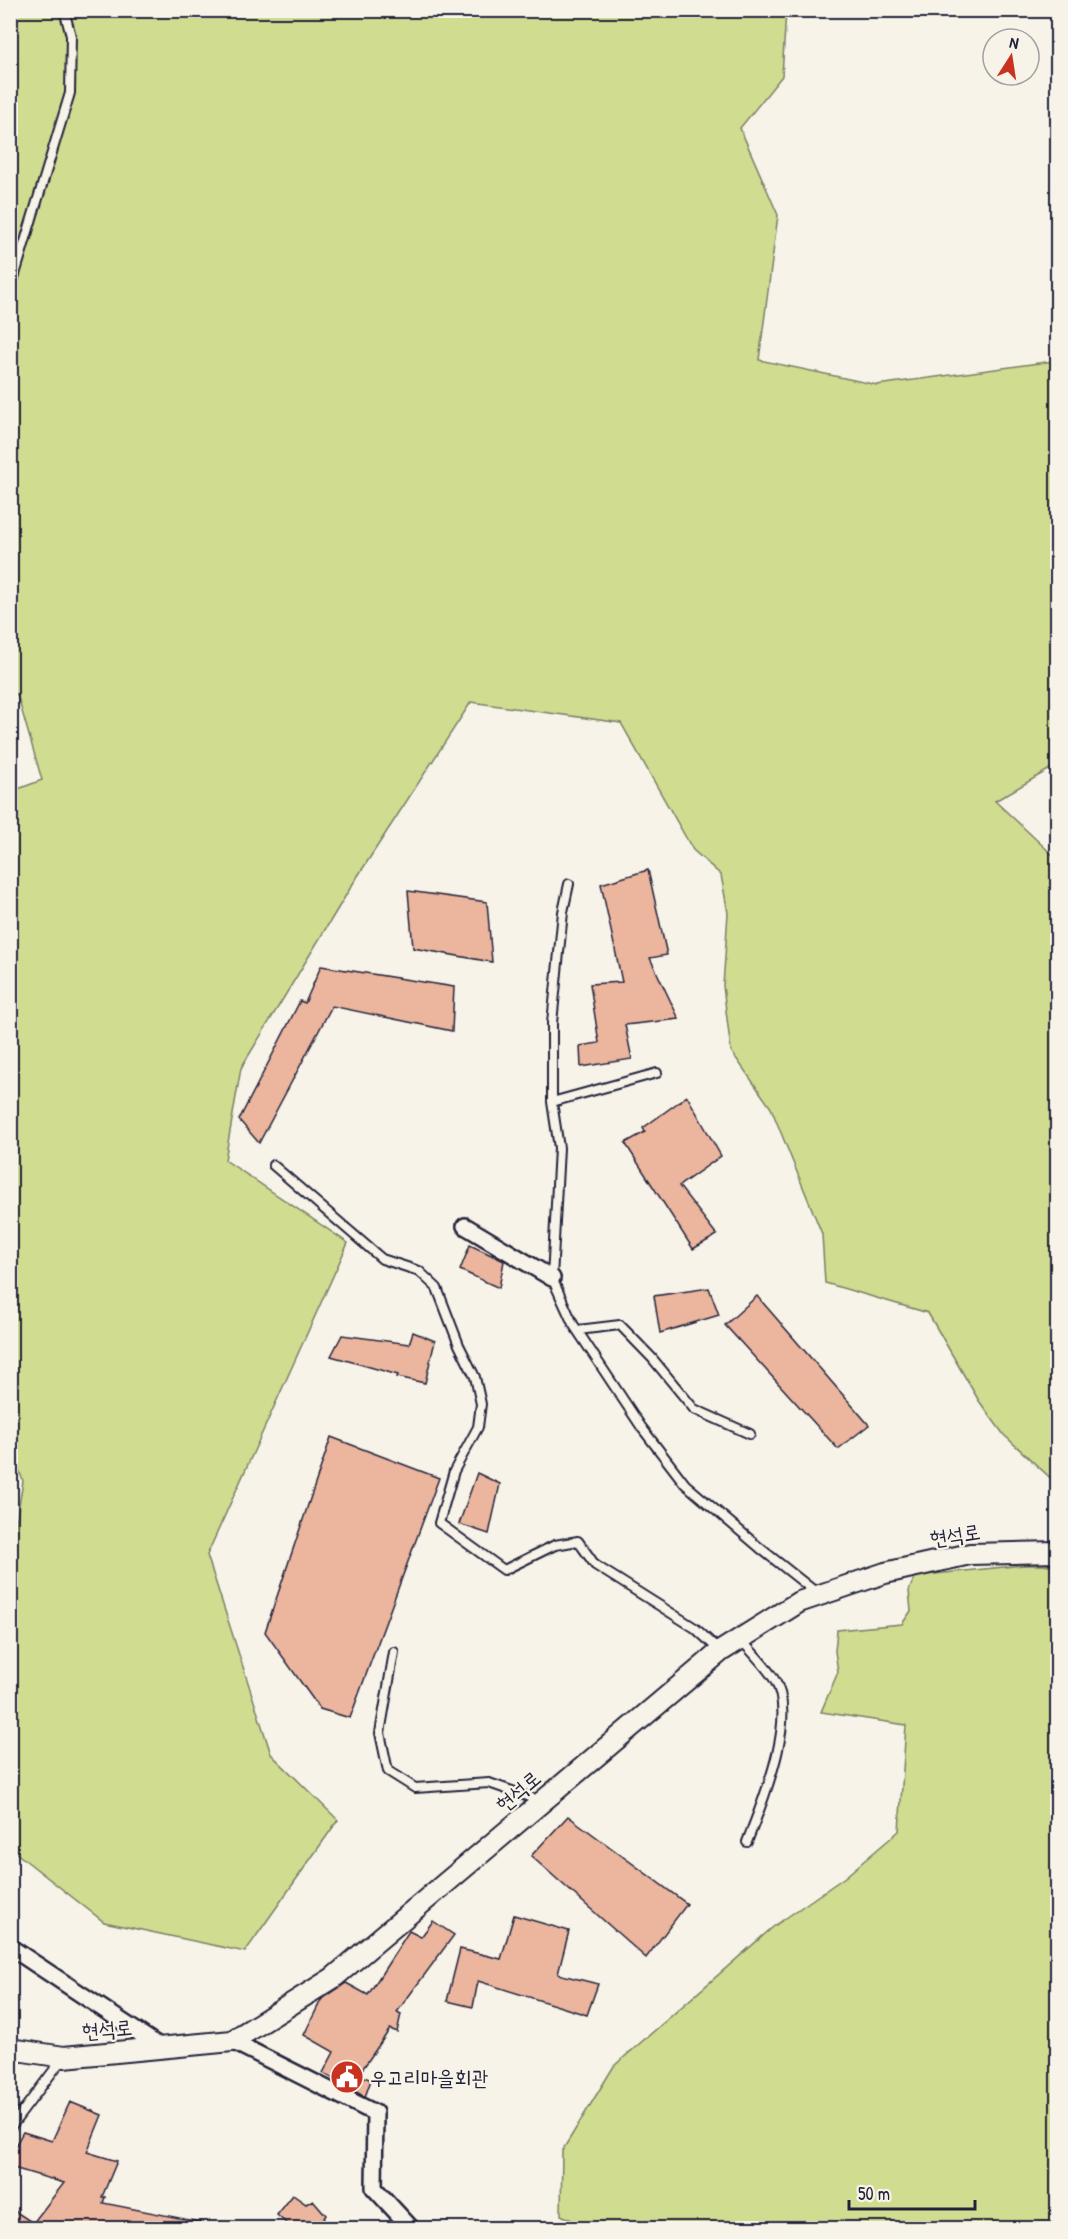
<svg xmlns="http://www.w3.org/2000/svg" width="1068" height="2239" font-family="'Patrick Hand','Poor Story',sans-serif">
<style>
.green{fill:#d0dc90;stroke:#797f66;stroke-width:1.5}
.building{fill:#ebb59e;stroke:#22223b;stroke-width:1.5}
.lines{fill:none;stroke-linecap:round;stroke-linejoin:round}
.service-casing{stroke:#22223b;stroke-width:12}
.minor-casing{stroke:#22223b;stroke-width:20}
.tertiary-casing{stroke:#22223b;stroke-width:24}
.service{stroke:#f7f3e8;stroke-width:8}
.minor{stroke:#f7f3e8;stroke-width:15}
.tertiary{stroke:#f7f3e8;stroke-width:20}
.labels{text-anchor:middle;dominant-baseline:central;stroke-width:4.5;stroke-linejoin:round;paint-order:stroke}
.street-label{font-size:21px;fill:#22223b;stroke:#f7f3e8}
.poi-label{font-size:21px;fill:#22223b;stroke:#f7f3e8;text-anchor:start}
</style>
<rect width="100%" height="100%" fill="#f7f3e8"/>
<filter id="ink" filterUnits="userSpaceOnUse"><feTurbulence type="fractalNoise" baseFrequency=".0167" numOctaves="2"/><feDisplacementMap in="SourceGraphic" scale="12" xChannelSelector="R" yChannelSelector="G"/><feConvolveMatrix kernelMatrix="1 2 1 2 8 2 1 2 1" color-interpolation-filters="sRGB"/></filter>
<g filter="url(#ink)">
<path class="green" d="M11,11H786L782,76L740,128L778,215L759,360L877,385L1054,361L1057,359V765L995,801L1057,859V1484L1004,1435L979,1401L928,1313L825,1283L822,1234L771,1108L731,1051L723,986L728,913L721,875L693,850L621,723L471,702L354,882L241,1068L225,1160L348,1243L207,1555L271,1754L338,1820L245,1952L104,1922L11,1849L10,1560L23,1481L10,1445V792L42,780L17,694L11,695Z
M1024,1565H1057V2228H588L561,2215L562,2151L614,2066L773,1927L845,1877L899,1831L906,1725L821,1712L838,1672L835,1651L837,1630L902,1624L911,1611L909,1591L915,1576Z"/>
<path class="building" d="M648,870L667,955L650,958L679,1019L625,1025L632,1059L581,1067L580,1046L599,1043L590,984L622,982L601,884Z
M408,891L487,902L492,962L413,948Z
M321,966L454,987L452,1031L332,1006L259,1143L239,1120L300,1001L305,1003Z
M687,1096L721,1156L679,1186L717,1235L693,1249L625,1143L645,1132L643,1128Z
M470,1245L504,1261L499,1288L460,1270Z
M709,1288L719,1315L660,1333L654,1296Z
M757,1296L869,1425L838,1449L725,1325Z
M413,1332L435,1341L425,1383L397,1377L398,1375L331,1356L342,1335L409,1344Z
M331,1437L439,1478L350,1718L320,1709L265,1632Z
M477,1473L500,1484L489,1534L459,1524Z
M568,1816L687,1904L646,1958L531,1856Z
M514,1915L569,1931L558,1974L598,1984L587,2015L478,1981L473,2007L447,2001L460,1949L501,1959Z
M433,1921L454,1935L397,2012L401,2014L397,2032L390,2029L359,2074L371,2080L365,2097L323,2073L334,2052L304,2035L321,2000L346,1983L368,1995L409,1931L421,1937Z
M70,2102L102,2115L87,2152L117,2161L102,2197H105L103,2203L200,2222L199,2229H10V2208L33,2223L64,2183L10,2167V2155L23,2132L52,2141Z
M293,2195L306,2204L313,2200L326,2215L317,2229H293L277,2215Z"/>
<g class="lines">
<defs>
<path id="service" d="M10,291L70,93L71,36L64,10
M569,884L563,912L552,1023V1102L559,1148L552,1278L573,1324L642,1428L685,1484L760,1548L818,1594
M552,1102L657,1073
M273,1165L382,1259L419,1271L437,1288L459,1345L475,1377L481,1404L478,1427L454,1471L439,1523L504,1570L555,1545L578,1541L595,1565L695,1628L719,1650
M578,1330L620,1325L652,1358L694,1409L750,1434
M741,1640C752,1652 765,1665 774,1679C799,1717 762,1803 747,1842
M394,1652L380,1733L388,1771L415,1788L489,1783L541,1801
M10,2128L63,2058"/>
<path id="minor" d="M465,1226L552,1278
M10,1947L162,2048
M232,2041L375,2113L374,2188L411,2228"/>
<path id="tertiary" d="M10,2049L64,2057L232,2041L333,1978L721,1651L799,1602L885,1573L970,1554L1058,1552"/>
</defs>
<use href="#service" class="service-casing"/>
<use href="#minor" class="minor-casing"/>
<use href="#tertiary" class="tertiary-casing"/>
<use href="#service" class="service"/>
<use href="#minor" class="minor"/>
<use href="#tertiary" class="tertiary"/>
</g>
</g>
<defs>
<symbol id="civic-disc" viewBox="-11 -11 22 22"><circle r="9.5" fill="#c8321e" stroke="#f7f3e8"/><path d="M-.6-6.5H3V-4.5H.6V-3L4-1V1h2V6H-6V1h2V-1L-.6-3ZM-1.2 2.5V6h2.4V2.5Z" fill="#fff"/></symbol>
</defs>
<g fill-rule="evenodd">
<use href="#civic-disc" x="328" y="2058" width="38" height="38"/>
</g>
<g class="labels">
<g class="street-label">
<text transform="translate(955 1535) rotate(-9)">현석로</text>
<text transform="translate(518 1791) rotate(-40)">현석로</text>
<text transform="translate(107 2029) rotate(-5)">현석로</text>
</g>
<g class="poi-label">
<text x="370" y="2077">우고리마을회관</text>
</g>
</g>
<rect width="1068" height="2239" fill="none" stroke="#f7f3e8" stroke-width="36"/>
<rect x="18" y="18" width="1032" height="2203" fill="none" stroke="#22223b" stroke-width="2" filter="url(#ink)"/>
<g transform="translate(1011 57) rotate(12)"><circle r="28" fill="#f7f3e8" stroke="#a29fa3" stroke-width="1.5"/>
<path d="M0-4.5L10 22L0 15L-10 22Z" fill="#c8321e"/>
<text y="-9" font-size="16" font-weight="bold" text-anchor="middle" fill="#22223b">N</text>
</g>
<path d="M849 2200v9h126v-9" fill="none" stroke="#22223b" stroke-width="3"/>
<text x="858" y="2200" font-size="18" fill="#22223b" stroke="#f7f3e8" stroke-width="4.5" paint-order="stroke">50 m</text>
</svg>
